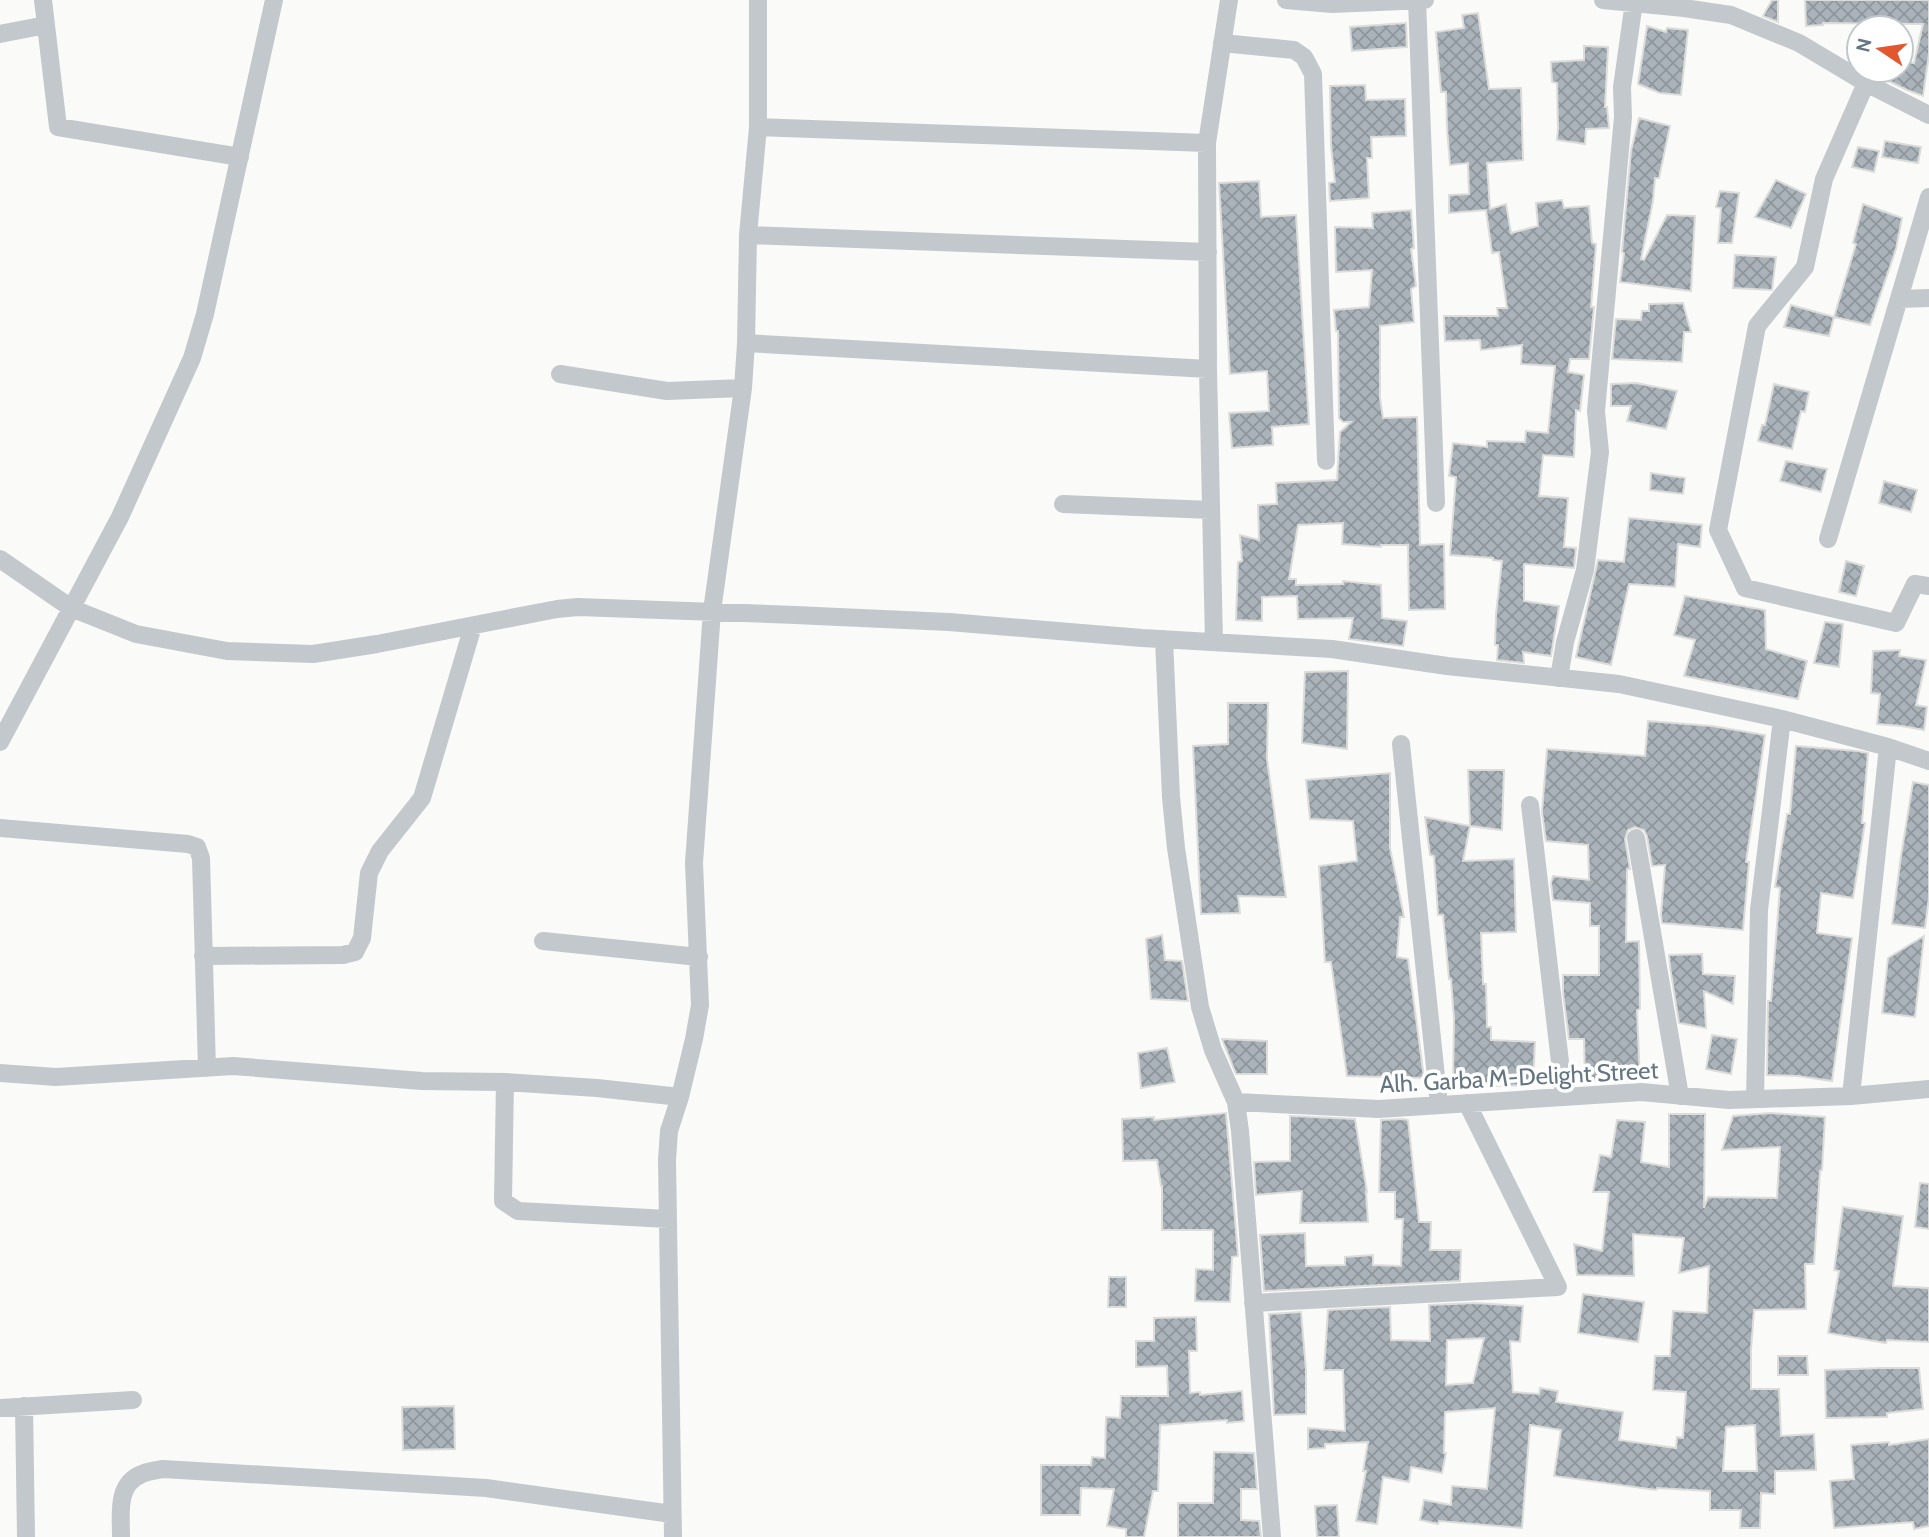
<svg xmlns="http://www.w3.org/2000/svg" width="1929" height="1537" font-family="Cabin,sans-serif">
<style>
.building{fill:url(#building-cross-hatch);stroke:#dcdcda;stroke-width:2;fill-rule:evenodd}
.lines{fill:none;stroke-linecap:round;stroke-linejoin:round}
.minor{stroke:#c3c8cc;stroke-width:18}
.labels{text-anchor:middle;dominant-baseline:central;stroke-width:7;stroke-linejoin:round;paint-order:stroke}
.street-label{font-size:24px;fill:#657683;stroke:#fff}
</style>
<defs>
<pattern id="building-cross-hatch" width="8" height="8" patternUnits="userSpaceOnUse" patternTransform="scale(1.75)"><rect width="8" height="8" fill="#aab3b9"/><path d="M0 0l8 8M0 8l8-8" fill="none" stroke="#8e969c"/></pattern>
</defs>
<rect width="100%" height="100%" fill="#fafaf8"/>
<path class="building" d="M1772,0H1778V22L1763,16Z
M1805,0H1929V54L1923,96L1907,90L1866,70H1901L1902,61L1914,63L1923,24L1823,23V25L1806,26Z
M1478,13L1489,89L1521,88L1523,160L1487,163L1490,209L1506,204L1511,233L1538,226L1536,203L1562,200L1564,208L1589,206L1592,243L1596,244L1591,307H1594L1589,359H1570L1568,372L1584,375L1580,411L1576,410L1574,457L1543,455L1539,496L1568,498L1564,547L1576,548L1574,568L1524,564V601L1559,606L1551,656L1523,652L1524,663L1497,660L1498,645H1495L1496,614L1502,561L1493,560V558L1450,555L1456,477L1449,476L1453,443L1487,447V441L1525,442L1526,431L1548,433L1555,366L1521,364L1522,345L1481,350L1480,340L1445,341L1444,316H1498L1497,308H1507L1499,252L1492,253L1486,210L1449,213V195L1469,194L1468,163L1450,165L1447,128L1446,92H1441L1436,32L1464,28L1462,15Z
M1406,23L1407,47L1352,51L1350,27Z
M1647,26L1666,32L1667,28L1688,30L1681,95L1660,93L1638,84Z
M1584,46L1608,47L1605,107H1607L1609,128L1586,129L1585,144L1557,140L1558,129L1557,83L1552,82L1551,62L1584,60Z
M1365,85L1366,100L1405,99L1406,136L1371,137L1372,158H1367L1369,198L1330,201L1329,183L1335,182L1331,146L1330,86Z
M1639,118L1670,126L1659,178H1655L1653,201L1641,259L1644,260L1667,215L1695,216L1691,291L1620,282L1624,253L1622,252L1631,151Z
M1885,141L1921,147L1918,163L1882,157Z
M1858,147L1879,151L1874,172L1852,167Z
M1776,180L1806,194L1791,228L1755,217Z
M1259,181L1261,217L1296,215L1309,424L1272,427L1273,445L1232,448L1229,413L1269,411L1267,371L1230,374L1219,183Z
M1720,191L1739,193L1732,243H1718L1721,208L1716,207Z
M1863,204L1902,218L1896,249L1870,325L1834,317L1856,244L1853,243Z
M1411,210L1414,248L1411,249L1416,286L1411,289L1414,322L1380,326V398L1383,418L1417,417L1420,545L1444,544L1445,609L1409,610L1408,545H1381V547L1342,544L1343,523L1298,525L1289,579H1296V585L1343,584V581L1381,585L1382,618L1407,621L1403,646L1349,639L1353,618L1298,619L1297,596L1262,597V621L1236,620L1238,562L1242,561L1240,535L1259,540L1258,505L1277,504L1276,483L1337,480L1340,432L1351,422H1343L1339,418L1338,331H1336L1334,310L1369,307L1372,270L1336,272L1335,227L1373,228L1372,213Z
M1735,255L1776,257L1772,290L1733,288Z
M1683,303L1691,332H1684L1682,362L1612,359L1616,319L1641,320L1642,311H1649V304Z
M1791,305L1834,317L1829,336L1784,327Z
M1636,383L1677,391L1666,429L1627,421L1631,406H1611V384Z
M1774,384L1809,392L1805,412L1801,411L1792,449L1758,441L1762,425H1765Z
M1786,461L1827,469L1821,492L1780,481Z
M1651,473L1685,478L1683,494L1650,490Z
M1884,481L1917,490L1911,512L1879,503Z
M1629,518L1702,525L1700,547L1678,544L1675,587L1629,584L1611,665L1576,657L1598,560L1624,562Z
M1846,561L1864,566L1856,596L1839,592Z
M1685,596L1765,610L1766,649L1807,661L1798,699L1684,676L1695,640L1674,635Z
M1825,622L1843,624L1839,667L1814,663Z
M1900,650L1899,656L1926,660L1916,705L1927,707L1924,730L1902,726L1877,724L1880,694L1871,693L1873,651Z
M1348,671L1347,749L1302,743L1305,672Z
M1228,703H1268L1267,759L1286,897L1238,896L1240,913L1201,914L1193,746L1228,744Z
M1648,721L1712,726L1765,735L1746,862H1749L1743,930L1662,923L1661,915L1665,865L1652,866L1647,836L1644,830L1635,827L1628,830L1625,839L1630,869H1627L1626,942L1639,941L1640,1009L1637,1010L1640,1080L1585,1082L1584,1039H1569L1563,993V975H1599V926H1590V903L1553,900L1551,883L1553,876L1589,880L1588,845L1546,841L1542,812L1547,749L1645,756Z
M1796,746L1857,751L1868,753L1862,823H1865L1853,898L1821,893L1817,933L1852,938L1832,1081L1798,1076L1767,1075L1768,1001H1771L1780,888L1775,887L1787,814H1790Z
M1468,770H1504L1502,830L1470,826Z
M1390,773V848L1404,917H1400L1397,957L1408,959L1424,1078L1347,1076L1331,962H1325L1319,866L1357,861L1353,821L1310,819L1306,780Z
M1913,782L1929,785V897L1925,928L1892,924L1901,856Z
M1425,817L1470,826L1463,861L1514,859L1516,932L1481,933L1483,984H1486L1487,1027H1491V1040L1535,1042L1533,1085L1494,1086V1083H1453L1454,1019L1451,979H1449L1443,915H1438L1434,856L1430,855Z
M1162,935L1165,960L1182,961L1188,1001L1151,999L1146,939Z
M1924,936L1915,1017L1882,1013L1888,958Z
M1702,954L1703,974L1735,976L1733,1004L1704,991L1706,1028L1679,1023L1670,967L1669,955Z
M1712,1035L1737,1039L1731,1074L1706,1069Z
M1222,1039L1267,1041V1074H1236Z
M1167,1048L1175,1082L1141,1088L1138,1053Z
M1226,1113L1238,1256L1232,1257L1230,1302L1195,1301L1196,1269L1213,1270V1230H1162V1186H1161L1157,1160L1123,1161L1122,1119L1154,1117V1120Z
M1771,1113L1825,1117L1822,1170L1820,1171L1814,1264H1805L1806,1309L1754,1310L1751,1350V1389H1779L1781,1436L1814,1434L1816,1470L1775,1471V1494L1761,1493L1760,1528H1740L1741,1510H1710V1491L1657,1488L1656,1490L1554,1476L1561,1430L1530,1425L1522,1528L1439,1521L1438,1524L1420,1520L1424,1500L1451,1505L1452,1486L1487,1489L1495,1408L1445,1412L1444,1453H1446L1442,1473L1411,1467L1409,1482L1383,1477L1377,1524L1356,1521L1366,1471H1363L1368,1442L1325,1444V1448L1308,1449V1428L1345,1431L1343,1370H1324L1328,1310L1390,1307L1391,1340L1430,1341L1429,1305L1475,1303L1523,1306L1520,1342L1510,1341L1513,1392L1539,1394L1540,1388L1558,1391L1556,1402L1623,1412L1619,1440L1676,1448L1677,1437L1683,1438L1686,1392L1653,1390L1655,1356H1670L1673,1311L1707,1313L1709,1266L1679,1273L1684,1238L1633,1234L1634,1276L1577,1275L1574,1244L1602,1251L1609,1192H1593L1600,1155L1611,1157L1617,1120L1645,1122L1641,1162L1669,1167V1114H1705L1704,1208L1708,1197L1777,1198L1780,1147L1722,1150L1733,1116ZM1484,1338L1473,1383L1446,1385L1447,1340ZM1755,1425L1757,1471H1723L1726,1427Z
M1290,1116L1355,1119L1367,1192H1366L1368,1222L1300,1223L1302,1191L1256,1195L1254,1162L1290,1161Z
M1403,1119L1408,1120L1419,1222H1431L1430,1250H1461L1460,1281L1264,1291L1260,1235L1305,1233L1306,1266L1345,1265V1257L1373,1255V1265L1401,1266L1403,1219H1395V1192H1379L1381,1120Z
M1920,1183L1929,1184V1229L1915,1227Z
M1843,1207L1903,1216L1893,1286L1929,1288V1342L1887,1340L1886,1343L1828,1333L1839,1271L1834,1270Z
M1109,1277H1126V1307H1108Z
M1583,1294L1644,1302L1638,1342L1578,1333Z
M1301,1312L1306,1370V1414L1274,1415L1269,1314Z
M1196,1317L1197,1351H1189L1190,1393L1200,1392V1395L1242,1391L1244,1421L1227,1423V1420L1160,1425L1158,1491H1153L1144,1537H1126V1529L1107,1526L1114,1489L1081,1488L1080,1515H1041V1465H1091L1092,1457L1105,1458L1106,1417L1120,1418L1121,1396H1168L1167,1366L1136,1367V1341H1154V1318Z
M1778,1356H1807L1808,1375H1778Z
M1882,1368H1919L1923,1409L1887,1413V1417L1826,1418L1825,1370Z
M454,1406L455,1449L403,1450L402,1407Z
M1929,1439V1526L1914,1529L1913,1522L1834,1528L1830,1481L1854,1479L1851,1445L1889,1442V1445Z
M1214,1452L1254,1453L1257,1489H1241V1520L1259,1521L1261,1537H1178V1503H1213Z
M1337,1505L1339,1537H1317L1315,1506Z"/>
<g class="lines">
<path class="minor" d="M43,0L58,127L240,157
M1286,0L1332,4L1425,0
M1417,0L1436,503
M1603,0L1684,8L1731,15L1799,43L1866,83L1929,115
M0,34L46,25
M1222,43L1294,50L1304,57L1313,74L1326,461
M1866,83L1824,179L1805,267L1757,326L1718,530L1745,588L1896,623L1915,584L1929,586
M758,127L1207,143
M748,235L1208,252
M1899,299L1929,298
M746,343L1208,369
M560,374L667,391L743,388
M1063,504L1211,510
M1828,539L1929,197
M0,559L71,608L136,634L227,651L313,654L377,644L557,609L578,607L795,615L949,622L1142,638L1332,649L1447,666L1619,684L1782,719L1888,747L1929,761
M1164,639L1171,797L1176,848L1200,1007L1213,1050L1236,1102L1240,1131L1272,1537
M1214,642L1208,369L1207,143L1229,0
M1559,678L1565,642L1585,570L1600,452L1596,411L1623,117L1622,87L1634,2
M0,742L120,517L192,358L205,314L274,0
M1401,744L1439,1105
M1530,805L1564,1096
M0,828L188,844L197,847L201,858L207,1068
M1636,838L1680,1096
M543,941L699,957
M203,956L343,955L355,952L362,938L369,873L380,851L422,798L473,626
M0,1073L56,1077L233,1066L422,1081L505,1082L597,1088L680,1097
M505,1082L503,1201L518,1211L668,1219
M1851,1096L1888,747
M1755,1099L1759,910L1782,719
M1236,1102L1379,1109L1641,1092L1729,1100L1851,1096L1929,1089
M1253,1303L1558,1287L1467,1103
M24,1406L26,1537
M0,1408L133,1400
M121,1537C121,1514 116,1484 142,1474C148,1471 157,1470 163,1469L486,1488L672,1514
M673,1537L667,1160L669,1131L680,1097L694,1039L700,1005L694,863L712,611L743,388L746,343L748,235L758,127V0"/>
</g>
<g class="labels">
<g class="street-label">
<text transform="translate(1519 1077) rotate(-3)">Alh. Garba M-Delight Street</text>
</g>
</g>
<g transform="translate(1880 49) rotate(283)"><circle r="33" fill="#ffffff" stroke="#c1c8cd" stroke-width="2"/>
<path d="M0-5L12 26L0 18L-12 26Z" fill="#e4572e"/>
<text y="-10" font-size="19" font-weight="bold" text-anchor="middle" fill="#657683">N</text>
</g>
</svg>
